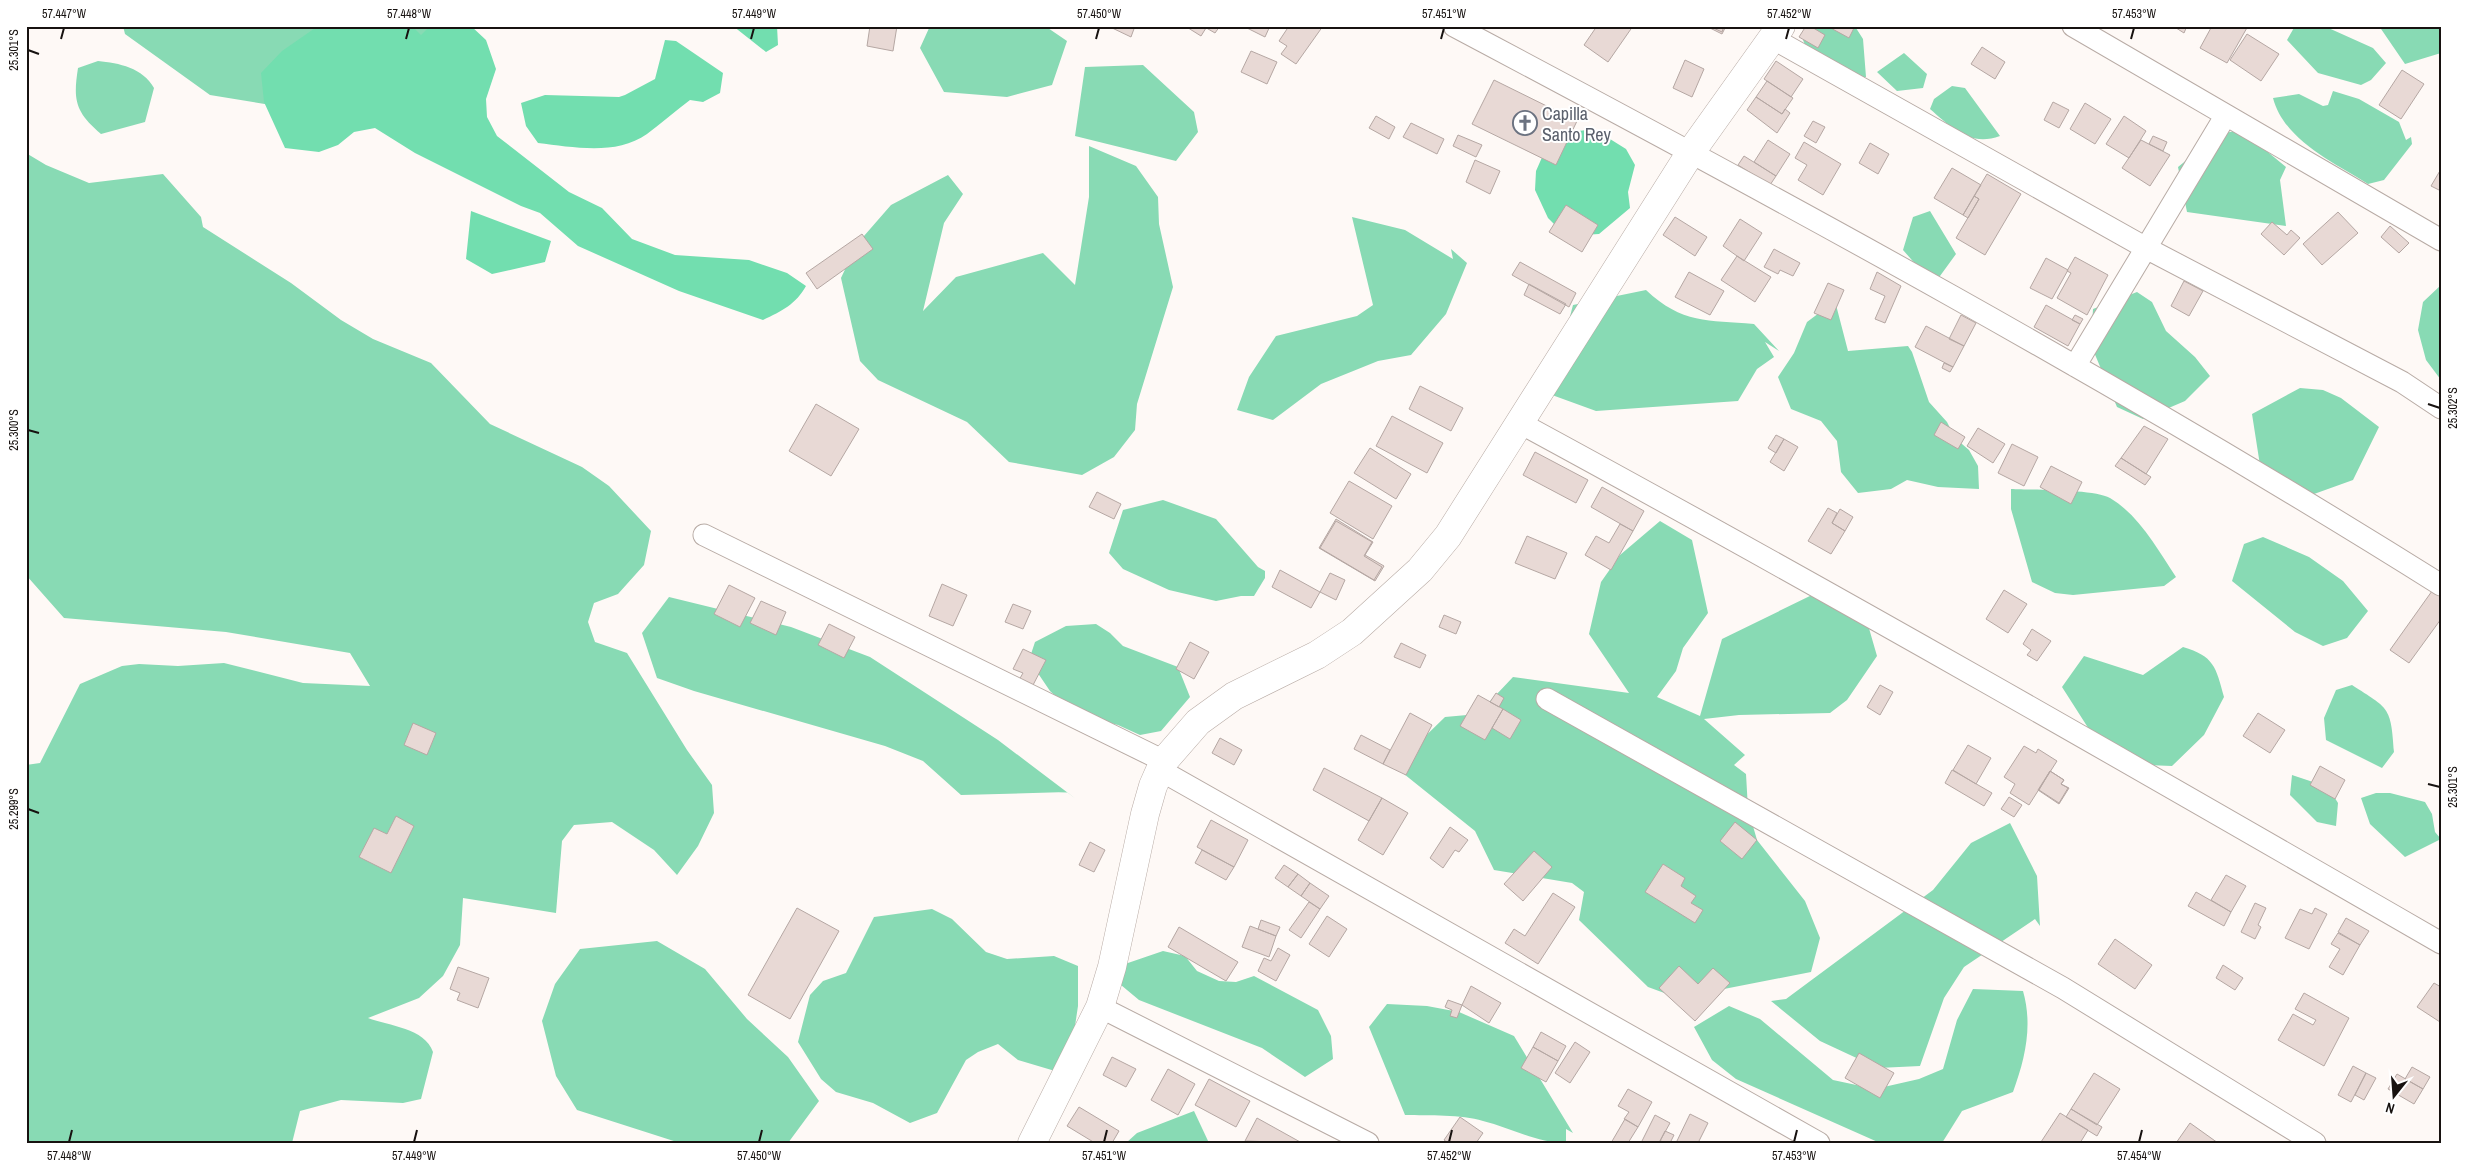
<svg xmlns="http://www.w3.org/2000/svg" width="2467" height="1169" font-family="'Archivo Narrow',sans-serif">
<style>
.green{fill:#88dab4}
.forest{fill:#72deaf}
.building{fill:#e8d9d5;stroke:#b5a7a3}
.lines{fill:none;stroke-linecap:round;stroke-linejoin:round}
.minor-casing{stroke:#b8aba5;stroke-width:23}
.secondary-casing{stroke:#b8aba5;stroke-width:29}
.minor{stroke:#fff;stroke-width:21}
.secondary{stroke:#fff;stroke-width:28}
.ticks{fill:none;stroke:#171210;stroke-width:2}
.labels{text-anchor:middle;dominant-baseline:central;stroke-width:4;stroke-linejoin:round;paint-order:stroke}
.worship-label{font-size:18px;fill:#5b616d;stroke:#fff;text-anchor:start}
.neatline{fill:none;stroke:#171210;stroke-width:2}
.ticks-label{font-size:12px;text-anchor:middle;fill:#171210}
</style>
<rect width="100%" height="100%" fill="#fef9f6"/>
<path class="green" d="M123,26H445L307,111L210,95L125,34Z
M930,26H1045L1067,41L1052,85L1007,97L944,92L920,48Z
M1818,26L1856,28L1863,39L1866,77L1827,79L1814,66L1803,40Z
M2295,26H2324L2373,48L2386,63L2371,80L2361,85L2318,73L2287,40Z
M2379,26H2441V53L2405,64Z
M1904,53L1927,74L1923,88L1897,91L1877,72Z
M98,61C119,63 143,68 154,88L145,122L101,134C75,112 73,100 78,68Z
M1143,65L1194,112L1198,132L1176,161L1075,136L1085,67Z
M1952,86L1965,88L2000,136C1970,147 1952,128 1930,109L1934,99Z
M2333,91L2359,99L2399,122L2406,140L2411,137L2412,144L2384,180L2368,184C2333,162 2284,140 2273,98L2299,94L2323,106L2328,105Z
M2241,130L2286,167L2280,180L2286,226L2187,212L2178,167L2219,134Z
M1089,146L1136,166L1158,197L1159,224L1173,287L1137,404L1135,430L1114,457L1082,475L1009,462L967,422L878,380L860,361L841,278L857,244L891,205L948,175L963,194L944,223L923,311L956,277L1043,253L1075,285L1089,197Z
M26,153L46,165L89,183L163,174L201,217L203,227L291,283L341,320L373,339L431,363L490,424L582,467L609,486L651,531L644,565L618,594L594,603L588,622L595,642L627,653L687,750L712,785L714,813L698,846L677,875L654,850L612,822L574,825L562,841L556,913L463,898L460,945L443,976L419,998L368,1018C389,1026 425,1028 433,1052L421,1099L403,1103L341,1100L300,1111L292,1143H26V765L40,763L80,684L122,666L139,664L178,666L224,663L303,683L370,686L350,653L226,632L64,618L26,575Z
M1930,211L1956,254L1940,276H1926L1903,250L1913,217Z
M1352,217L1405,230L1453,259L1451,249L1467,263L1446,314L1411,355L1378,361L1321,384L1273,420L1237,410L1249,377L1276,336L1357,316L1373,305Z
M2441,285V380L2426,360L2418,330L2423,302Z
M1646,290C1682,324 1708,320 1754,324L1779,351L1765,342L1774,357L1757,369L1738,401L1596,411L1541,391L1564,339L1573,305Z
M2137,292L2152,302L2166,331L2195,357L2210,376L2185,401L2143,419L2117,407L2091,345L2093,309Z
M1835,301L1848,351L1908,346L1912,352L1929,402L1947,422L1955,438L1969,450L1978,466L1979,489L1938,487L1907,480L1891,489L1858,493L1841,472L1837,441L1821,421L1791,409L1778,377L1794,353L1807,322Z
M2300,388L2323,390L2341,398L2379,427L2353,480L2289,503L2262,478L2252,414Z
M2011,489C2031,490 2094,489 2110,498C2139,515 2158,550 2176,577L2164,586L2073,595L2055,593L2032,582L2011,509Z
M1163,500L1216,519L1258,567L1265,571V578L1254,596H1241L1216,601L1169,590L1123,569L1109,553L1123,510Z
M1660,521L1692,540L1708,613L1683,648L1676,671L1657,697L1700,716L1722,639L1814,594L1866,618L1877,656L1847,700L1830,713L1739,715L1704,719L1745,755L1734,765L1746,774L1748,809L1757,840L1805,901L1820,938L1811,972L1678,998L1648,987L1579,920L1584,892L1572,883L1494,870L1475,831L1404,774L1408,753L1445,717L1478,714L1513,677L1629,693L1589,634L1601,582L1620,555Z
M2263,537L2309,557L2343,581L2368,611L2347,638L2323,646L2295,632L2232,581L2244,544Z
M669,597L791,627L870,657L998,740L1076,799L1067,792L961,795L923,761L885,746L694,691L657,678L642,633Z
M1096,624L1110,633L1123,646L1178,667L1190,697L1161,731L1140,735L1118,725L1075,714L1050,691L1029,660L1035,642L1066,626Z
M2183,647C2214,656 2216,667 2224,697L2204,735L2172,766L2123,764L2101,748L2062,687L2084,656L2143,675Z
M2352,685C2389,709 2391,706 2394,752L2382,768L2326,740L2324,718L2336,690Z
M2292,775L2328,787L2338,803L2336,826L2317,822L2290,795Z
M2376,793H2390L2425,802L2432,814L2435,832L2441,839L2405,857L2370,824L2361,798Z
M2010,823L2037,876L2040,926L2035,919L1964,967L1944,998L1920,1066L1878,1068L1820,1041L1771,1001L1786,999L1933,890L1971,843Z
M932,909L952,919L986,952L1007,959L1054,956L1078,966V1006L1075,1026L1055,1071L1018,1060L998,1044L978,1052L966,1060L937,1113L910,1123L873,1103L836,1092L821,1079L798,1042L810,995L823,981L846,973L874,917Z
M657,941L705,969L747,1019L788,1057L819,1101L788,1143H680L577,1110L556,1076L542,1021L555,984L580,949Z
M1163,951L1185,956L1197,971L1219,981L1236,982L1254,976L1318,1010L1331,1036L1333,1059L1305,1077L1262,1048L1139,1000L1121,985L1125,964Z
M1973,989L2023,991C2033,1026 2025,1059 2013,1092L1962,1111L1942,1143H1880L1736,1079L1712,1060L1694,1027L1729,1006L1760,1019L1833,1080L1875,1089L1919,1079L1943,1069L1957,1020Z
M1387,1004L1427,1006L1459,1012L1514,1036L1573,1133L1566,1129V1143C1537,1143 1511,1128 1483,1121C1461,1114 1429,1116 1405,1115L1369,1027Z
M1194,1111L1209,1143H1126L1137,1133Z"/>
<path class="forest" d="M318,26H412L421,35L430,26H471L486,40L496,69L486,99L487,117L497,136L569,192L602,208L632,239L675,255L749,260L787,273L806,286C796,304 782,311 763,320L679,291L578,246L540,213L521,206L415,153L375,128L354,132L338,145L319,152L285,148L264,102L261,73L282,51Z
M733,26H777L778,45L766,52Z
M665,40L676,41L723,73L720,93L703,102L690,100C675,111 662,123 647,134C616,156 573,147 538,143L526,126L521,103L545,95L619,97L625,95L655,79Z
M1594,129L1626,149L1635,165L1628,192L1630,208L1599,234L1566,236L1548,218L1535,190L1536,171L1547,146L1571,132Z
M471,211L551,241L545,262L492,274L466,259Z"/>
<path class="building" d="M870,26H897L893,51L867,46Z
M1108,26H1135L1131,37Z
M1185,26H1203L1206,28L1201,36Z
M1203,26H1220L1215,33Z
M1248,26H1270L1265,37L1247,28Z
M1289,26H1323L1296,64L1281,54L1287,46L1279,41Z
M1597,26H1633L1608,62L1584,45Z
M1706,26H1726L1722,34Z
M1709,26H1724L1722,32Z
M1806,26H1810L1825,35L1818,48L1799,37Z
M1827,26H1855L1849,38Z
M2173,26H2187L2184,33Z
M2212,26H2248L2227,63L2200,48Z
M2247,34L2279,54L2261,81L2230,60Z
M1982,47L2005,62L1995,79L1971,64Z
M1251,51L1277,62L1267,84L1241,72Z
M1685,60L1704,69L1692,97L1673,88Z
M1776,61L1803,79L1791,97L1764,79Z
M2402,70L2424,84L2401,119L2379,105Z
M1494,80L1577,121L1556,165L1472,124Z
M1767,81L1793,98L1782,114L1756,97Z
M1756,97L1782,114L1785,109L1790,113L1777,133L1747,110Z
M2053,102L2069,110L2059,128L2044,120Z
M2085,103L2111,119L2095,144L2070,129Z
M1376,116L1395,127L1389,139L1369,128Z
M2124,116L2146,131L2129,158L2106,144Z
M1813,121L1825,127L1816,143L1804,136Z
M1411,123L1444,139L1437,154L1403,137Z
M1458,135L1482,145L1476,157L1453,146Z
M2153,136L2167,142L2163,151L2149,144Z
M1768,140L1790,154L1776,176L1754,162Z
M2141,140L2170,155L2150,186L2122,168Z
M1804,142L1841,164L1823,195L1798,180L1807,165L1795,158Z
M1870,143L1889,154L1878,174L1859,163Z
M1744,156L1776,176L1770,185L1738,165Z
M1475,160L1500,171L1490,194L1466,182Z
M1952,168L1981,185L1963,215L1934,198Z
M2441,169V191L2431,186Z
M1987,174L2021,194L1985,255L1956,238L1979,199L1974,196Z
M1974,196L1979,199L1968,218L1963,215Z
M1566,205L1598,225L1582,252L1549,232Z
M2338,212L2358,233L2322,265L2303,244Z
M1675,217L1707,237L1695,256L1663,235Z
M1740,219L1762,233L1744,261L1723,246Z
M2272,222L2287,235L2291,230L2300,238L2284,255L2261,234Z
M2390,226L2409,243L2399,253L2381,237Z
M862,234L873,249L817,289L806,273Z
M1774,249L1800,263L1793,276L1780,270L1778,274L1764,267Z
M1737,256L1771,277L1755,302L1721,280Z
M2075,257L2108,275L2087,315L2057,298L2071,273L2067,271Z
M2046,258L2068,270L2052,299L2030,288Z
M1520,262L1576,293L1569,307L1512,275Z
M1689,272L1724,291L1710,315L1675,297Z
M1877,272L1901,286L1885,323L1875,319L1885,296L1870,289Z
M2184,281L2203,291L2189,316L2171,306Z
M1828,283L1844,290L1831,320L1814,313Z
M1529,284L1566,304L1560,314L1524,295Z
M2046,305L2080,324L2068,346L2034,327Z
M1961,315L1976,323L1964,346L1949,339Z
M2075,315L2083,319L2080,324L2072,320Z
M1926,326L1964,346L1953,367L1915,347Z
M1944,363L1953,367L1950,372L1942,368Z
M1420,386L1463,408L1451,431L1409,409Z
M816,404L859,429L831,476L789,451Z
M1392,416L1443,443L1427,473L1376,446Z
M1941,422L1965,437L1958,449L1934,435Z
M2144,426L2168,439L2146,474L2121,458Z
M1978,428L2005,444L1993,463L1967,446Z
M1776,435L1784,439L1776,453L1768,448Z
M1784,439L1798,447L1784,471L1770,462Z
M2012,444L2038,457L2024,486L1998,473Z
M1370,448L1411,474L1396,499L1354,473Z
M1535,452L1588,480L1576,503L1523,475Z
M2121,458L2151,477L2145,485L2115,466Z
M2051,466L2082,482L2071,504L2040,487Z
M1349,481L1392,506L1373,539L1330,513Z
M1602,487L1644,511L1633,531L1591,507Z
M1097,492L1121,504L1114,519L1089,507Z
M1828,508L1837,513L1832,523L1845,531L1831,554L1808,541Z
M1840,509L1853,517L1845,531L1832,523Z
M1336,519L1373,542L1365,555L1384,566L1375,581L1319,548Z
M1336,521L1372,542L1364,556L1382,567L1374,580L1320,548Z
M1620,524L1633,531L1611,570L1585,555L1596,536L1609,543Z
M1527,536L1567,553L1555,579L1515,563Z
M1280,570L1320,592L1311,608L1272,587Z
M1330,573L1345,580L1336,600L1320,592Z
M942,584L967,595L953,626L929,616Z
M2437,584L2441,587V619L2409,663L2390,650Z
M729,585L755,598L740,627L714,614Z
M2004,590L2027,604L2008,633L1986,619Z
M761,601L786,612L776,635L750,623Z
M1013,604L1031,611L1023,629L1005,622Z
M1444,615L1461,622L1456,634L1439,627Z
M829,624L855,637L844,658L818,645Z
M2032,629L2051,641L2037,661L2027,655L2031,650L2023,644Z
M1190,642L1209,652L1194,679L1176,669Z
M1401,643L1426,655L1420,668L1394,657Z
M1023,649L1046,660L1032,687L1019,680L1023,673L1013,669Z
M1880,685L1893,692L1880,715L1867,707Z
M1496,693L1504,698L1499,707L1490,702Z
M1478,695L1503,709L1485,740L1460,726Z
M1503,709L1521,720L1510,739L1492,728Z
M1410,713L1432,725L1406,775L1383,764Z
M2258,713L2285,730L2270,753L2243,736Z
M413,723L436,733L427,755L404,745Z
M1361,735L1390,750L1383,764L1354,749Z
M1220,738L1242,750L1234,765L1212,753Z
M1968,745L1991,758L1976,784L1953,770Z
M2024,746L2036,753L2038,749L2057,761L2029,805L2010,793L2015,784L2004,777Z
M2320,766L2345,780L2335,799L2310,785Z
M1324,768L1382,798L1369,821L1313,790Z
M1952,770L1992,793L1984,806L1945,783Z
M2050,771L2064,780L2061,784L2068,788L2059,803L2039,790Z
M2050,771L2064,780L2061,784L2069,788L2059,804L2038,790Z
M2009,797L2022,805L2014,817L2001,809Z
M1382,798L1408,813L1383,855L1358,840Z
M396,816L414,826L391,873L359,857L374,828L387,834Z
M1211,820L1248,840L1234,867L1197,847Z
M1735,822L1757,840L1742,859L1720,841Z
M1450,827L1468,840L1459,852L1455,850L1443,868L1430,858Z
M1090,842L1105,850L1094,872L1079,865Z
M1202,850L1234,867L1226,880L1195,863Z
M1534,851L1552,867L1523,901L1504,884Z
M1663,864L1685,878L1681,886L1696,896L1691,903L1703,910L1695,923L1645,892Z
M1284,865L1298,874L1288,887L1275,878Z
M1298,874L1310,883L1301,896L1288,887Z
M2226,875L2246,886L2231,912L2211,900Z
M1310,883L1329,896L1320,909L1301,896Z
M2196,892L2231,912L2224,926L2188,906Z
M1553,893L1575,907L1538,964L1505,943L1514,929L1525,936Z
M1309,902L1320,909L1301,938L1289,930Z
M2255,903L2266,908L2258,925L2261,927L2255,939L2241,932Z
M797,908L839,931L790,1019L748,995Z
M2315,908L2327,914L2309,949L2285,938L2300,909L2312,914Z
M1327,916L1347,929L1329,957L1309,944Z
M2346,918L2369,931L2360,945L2338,932Z
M1261,920L1280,927L1276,936L1258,929Z
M1250,926L1276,936L1269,957L1242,947Z
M1179,927L1238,962L1226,981L1168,947Z
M2338,933L2360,945L2343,975L2329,967L2340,949L2331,944Z
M2115,939L2152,965L2135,989L2098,964Z
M1278,948L1290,955L1276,981L1258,971L1264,958L1271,961Z
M2223,965L2243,978L2235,990L2216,978Z
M1679,966L1698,984L1713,968L1730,983L1695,1021L1659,988Z
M458,967L489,978L478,1008L457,1000L460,993L450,989Z
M2434,983L2441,987L2440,1022L2417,1007Z
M1471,986L1501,1003L1489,1023L1462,1005Z
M2304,993L2349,1018L2324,1066L2278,1040L2293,1014L2313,1025L2316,1020L2295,1009Z
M1448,1000L1462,1005L1457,1018L1450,1016L1452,1010L1445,1007Z
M1541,1032L1566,1046L1558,1061L1533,1047Z
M1575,1042L1590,1052L1570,1083L1555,1073Z
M1533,1047L1558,1061L1546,1082L1521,1068Z
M1859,1053L1894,1073L1880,1098L1845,1078Z
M1112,1057L1136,1069L1126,1087L1103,1075Z
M2353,1066L2366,1073L2351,1102L2338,1095Z
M2412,1067L2430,1077L2423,1089L2405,1079Z
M1168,1069L1195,1084L1178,1115L1151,1100Z
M2094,1073L2120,1089L2097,1125L2071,1109Z
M2366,1073L2376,1078L2364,1100L2355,1095Z
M2397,1074L2423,1089L2414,1104L2388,1089Z
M1209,1079L1250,1101L1236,1127L1195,1105Z
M1628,1089L1652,1102L1638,1127L1624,1119L1629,1112L1618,1106Z
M1079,1107L1119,1131L1112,1143H1095L1067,1126Z
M2071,1109L2102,1127L2097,1136L2066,1117Z
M2060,1113L2088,1130L2080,1143L2041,1142Z
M1690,1114L1708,1123L1698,1143H1676Z
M1655,1115L1670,1123L1660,1141L1663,1143H1641Z
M1460,1117L1483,1133L1476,1143H1448L1444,1140Z
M1257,1118L1302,1143L1245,1141Z
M1625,1119L1638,1127L1628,1143H1611Z
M2190,1123L2218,1143H2176Z
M1665,1131L1674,1135L1670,1143L1660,1141Z"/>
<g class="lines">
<defs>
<path id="minor" d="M1454,26C1788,203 2121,384 2441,585
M2073,26L2441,240
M1772,38L2146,248L2402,382L2441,408
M2075,366L2226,115
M1520,423C1830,591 2136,767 2441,943
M704,535L1164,761
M1547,699L2063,988L2315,1143
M1160,770L1819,1143
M1100,1007L1368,1143"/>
<path id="secondary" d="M1032,1143L1100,1007L1112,967L1145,814L1153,786L1164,761L1198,722L1234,696L1317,655L1352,632L1420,570L1448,536L1691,152L1781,26"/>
</defs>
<use href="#minor" class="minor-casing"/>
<use href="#secondary" class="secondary-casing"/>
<use href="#minor" class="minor"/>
<use href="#secondary" class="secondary"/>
</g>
<path class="ticks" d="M61,39L64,28M406,39L409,28M751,39L754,28M1096,39L1099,28M1441,39L1444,28M1786,39L1789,28M2131,39L2134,28M28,50L39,54M2428,404L2440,408M28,430L39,433M2428,784L2440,787M28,809L39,813M69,1142L72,1130M414,1142L417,1130M759,1142L762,1130M1104,1142L1107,1130M1449,1142L1452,1130M1794,1142L1797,1130M2139,1142L2142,1130"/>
<defs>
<symbol id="church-ring" viewBox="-11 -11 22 22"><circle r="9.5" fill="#fff" stroke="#6b7280" stroke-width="1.5"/><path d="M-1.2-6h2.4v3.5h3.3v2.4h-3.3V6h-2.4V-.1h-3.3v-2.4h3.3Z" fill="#6b7280"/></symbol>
</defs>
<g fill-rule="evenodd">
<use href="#church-ring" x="1511" y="109" width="28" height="28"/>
</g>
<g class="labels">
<g class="worship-label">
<text x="1542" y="113">Capilla<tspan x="1542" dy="21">Santo Rey</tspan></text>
</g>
</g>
<rect width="2467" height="1169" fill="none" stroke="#ffffff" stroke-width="55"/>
<g transform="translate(2394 1096) rotate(197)" stroke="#ffffff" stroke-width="4" paint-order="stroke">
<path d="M0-4L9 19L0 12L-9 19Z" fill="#171210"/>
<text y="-8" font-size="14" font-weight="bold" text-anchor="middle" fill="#171210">N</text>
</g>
<rect x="28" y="28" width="2412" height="1114" class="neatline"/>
<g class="ticks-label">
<text x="64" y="18">57.447°W</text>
<text x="409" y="18">57.448°W</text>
<text x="754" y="18">57.449°W</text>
<text x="1099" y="18">57.450°W</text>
<text x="1444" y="18">57.451°W</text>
<text x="1789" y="18">57.452°W</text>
<text x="2134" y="18">57.453°W</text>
<text transform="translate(14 50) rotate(-90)" y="4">25.301°S</text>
<text transform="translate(2453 408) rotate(-90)" y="4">25.302°S</text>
<text transform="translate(14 430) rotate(-90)" y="4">25.300°S</text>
<text transform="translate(2453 787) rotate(-90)" y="4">25.301°S</text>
<text transform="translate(14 809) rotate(-90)" y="4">25.299°S</text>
<text x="69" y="1160">57.448°W</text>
<text x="414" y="1160">57.449°W</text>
<text x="759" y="1160">57.450°W</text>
<text x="1104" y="1160">57.451°W</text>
<text x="1449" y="1160">57.452°W</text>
<text x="1794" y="1160">57.453°W</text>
<text x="2139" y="1160">57.454°W</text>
</g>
</svg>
